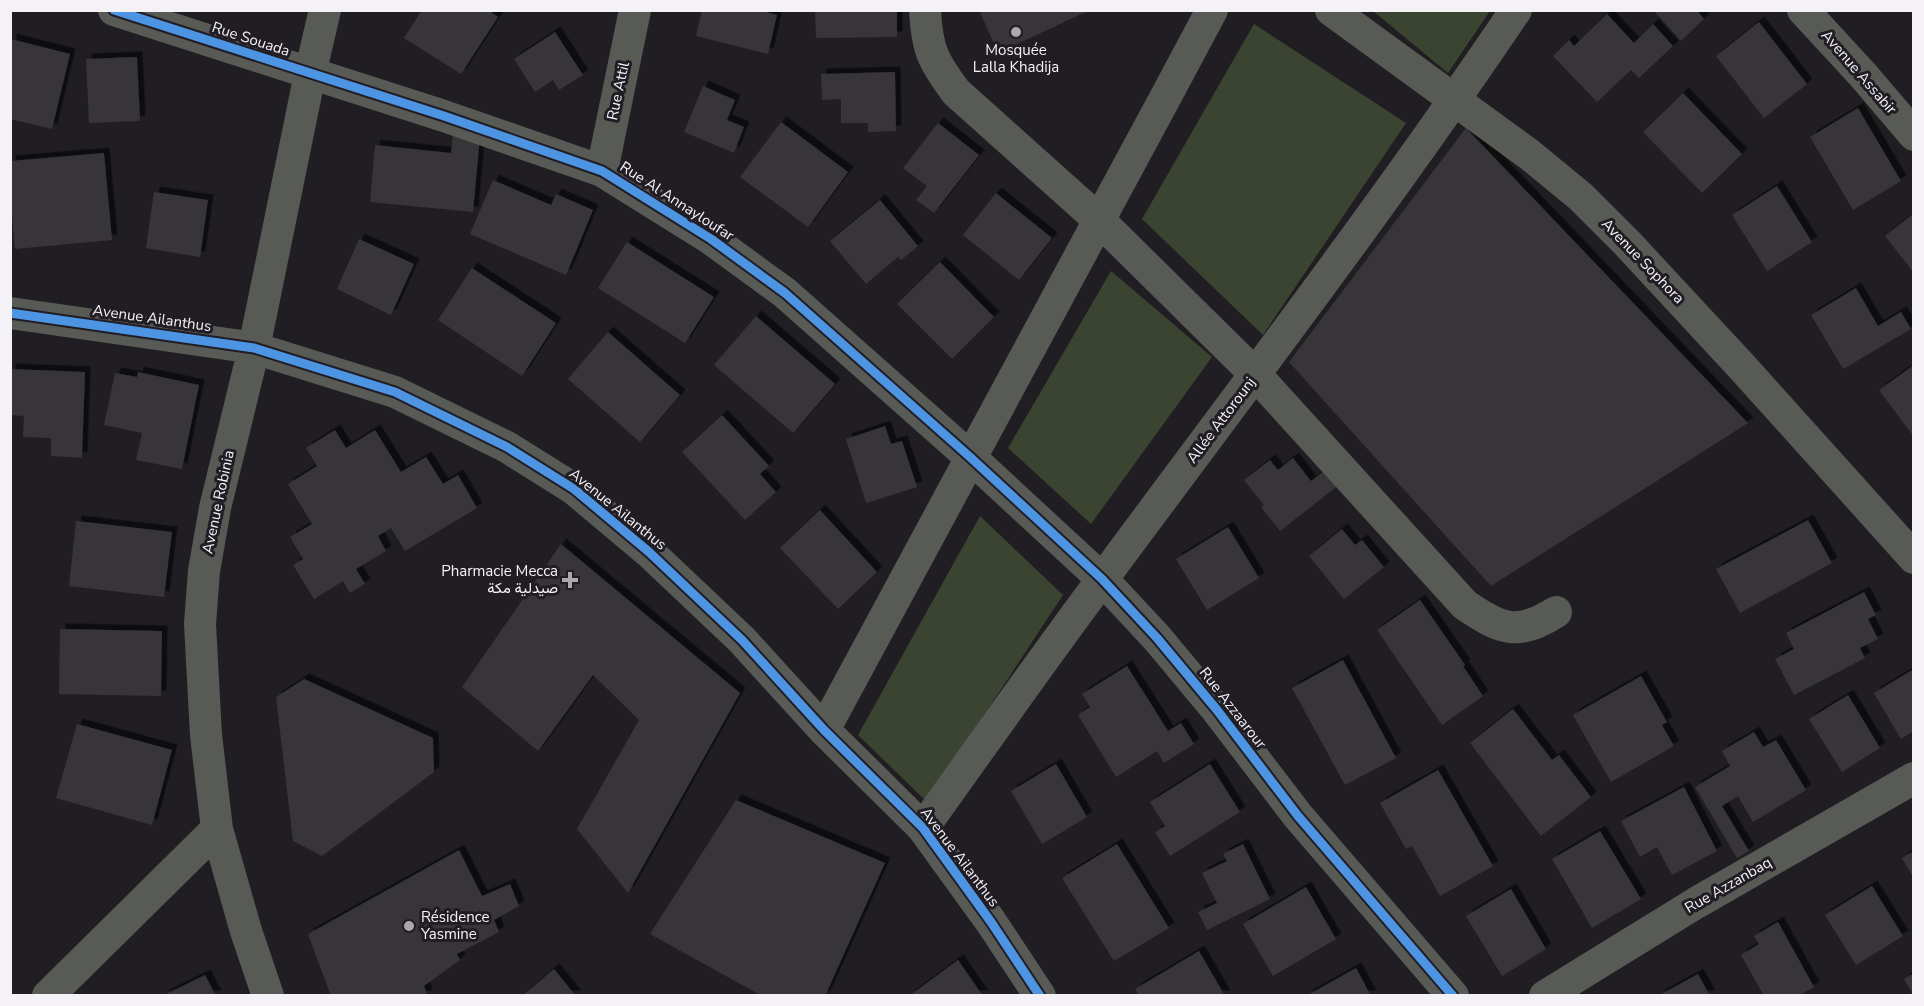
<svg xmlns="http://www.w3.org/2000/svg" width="1924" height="1006" font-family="'Nunito Sans',Vazirmatn,sans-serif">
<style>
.grass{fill:#3a4430}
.building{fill:#373539;filter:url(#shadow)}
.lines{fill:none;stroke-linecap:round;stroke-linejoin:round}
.minor{stroke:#585a56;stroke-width:32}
.cycleway-casing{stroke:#211d24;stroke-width:13}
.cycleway{stroke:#4d94e3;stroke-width:9}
.poi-dot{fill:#aba8ad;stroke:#211d24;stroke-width:2}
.labels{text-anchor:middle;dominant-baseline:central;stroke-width:6;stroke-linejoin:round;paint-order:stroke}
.street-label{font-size:15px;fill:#f5f2f7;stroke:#211d24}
.poi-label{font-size:15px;fill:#f5f2f7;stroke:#211d24}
</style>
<defs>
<filter id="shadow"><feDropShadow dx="5.5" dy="-5.5" stdDeviation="0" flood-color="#0009"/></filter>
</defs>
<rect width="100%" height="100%" fill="#211e23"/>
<path class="grass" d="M1373,11H1490L1448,73Z
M1254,24L1406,123L1263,335L1142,219Z
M1111,271L1212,357L1091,524L1008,448Z
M980,516L1063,595L927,802L858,735Z"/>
<path class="building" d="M422,10H488L498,17L461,74L404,38Z
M702,10H758L777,15L768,54L696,36Z
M815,10H897V37L816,38Z
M979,10H1090L998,53Z
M1653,10H1697L1704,19L1681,41Z
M1607,14L1634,43L1653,24L1673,46L1639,78L1631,70L1597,102L1553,56L1569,40L1574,46Z
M1759,22L1807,84L1764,118L1716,56Z
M555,32L583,75L559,90L553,80L535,92L514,59Z
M11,39L70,54L52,129L10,119Z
M137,57L140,121L89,123L86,59Z
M895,72L896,131L868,132V123H841V99L822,100L821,74Z
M703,86L735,100L727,120L744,127L734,153L684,132Z
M1683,93L1742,154L1702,193L1643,132Z
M1858,108L1901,181L1853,210L1810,137Z
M781,122L848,172L808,227L740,177Z
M938,123L979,155L934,213L916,200L927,186L903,168Z
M1466,128L1748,423L1491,586L1289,362Z
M453,133L480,136L473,212L370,202L375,145L451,153Z
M104,153L112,240L15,249L10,196V161Z
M493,180L551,205L556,194L593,210L566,275L470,234Z
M1777,186L1812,242L1767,271L1732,215Z
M154,192L208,200L200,257L146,248Z
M996,193L1052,238L1019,280L963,235Z
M880,200L918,246L901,260L898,257L866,284L830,241Z
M1914,213V273L1885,236Z
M359,239L414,264L391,315L337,289Z
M627,242L714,297L685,343L598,288Z
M940,262L994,317L952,359L897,304Z
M472,268L556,323L522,376L438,320Z
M1856,288L1878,326L1901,312L1911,329L1843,369L1811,315Z
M756,316L835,384L793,433L714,365Z
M608,332L680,395L640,442L568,379Z
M1914,365V437L1879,390Z
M10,369L85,372L82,458L51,456V438L23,437L24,416L10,415Z
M138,372L199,385L182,469L136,460L142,433L104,425L115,373L137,377Z
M722,415L769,466L760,474L776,492L745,520L682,452Z
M885,426L891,444L902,441L917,487L866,503L846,439Z
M335,430L346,448L375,430L401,472L426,457L443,484L458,475L477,508L405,551L391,528L378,536L386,551L356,569L365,584L350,593L343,581L314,599L293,565L303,559L290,537L312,524L288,484L317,466L306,448Z
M1293,458L1311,481L1333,464L1345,480L1280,531L1261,507L1264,505L1244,480L1270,460L1278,470Z
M820,510L877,572L838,609L780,548Z
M1808,520L1832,563L1740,613L1716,569Z
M76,521L172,532L164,597L69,586Z
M1228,527L1259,578L1207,610L1176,559Z
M1342,529L1355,545L1362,540L1384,567L1344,599L1309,556Z
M561,544L740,693L628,893L577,829L639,720L593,675L538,751L462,687Z
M1864,592L1876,615L1868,619L1878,639L1860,648L1865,658L1794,695L1775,659L1794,649L1786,633Z
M1420,600L1465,665L1463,666L1483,696L1442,725L1377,630Z
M60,629L162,631L161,696L59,694Z
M1343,660L1396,758L1345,785L1292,688Z
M1127,666L1168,731L1181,723L1194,744L1164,763L1157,751L1116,777L1078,715L1090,707L1082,694Z
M1914,669V731L1901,739L1874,693Z
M1641,676L1667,722L1662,725L1674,746L1611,782L1573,715Z
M304,679L433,738L434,772L322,856L293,841L276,697Z
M1848,695L1880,748L1842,772L1809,719Z
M1513,709L1552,760L1559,755L1591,797L1541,836L1470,743Z
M77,724L172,750L152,825L56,798Z
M1754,732L1763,747L1776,740L1806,790L1753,822L1738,796L1722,806L1749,851L1737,858L1695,787L1730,766L1722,751Z
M1056,764L1087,817L1042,844L1011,791Z
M1210,764L1240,812L1170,856L1155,832L1165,826L1150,802Z
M1438,770L1493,866L1440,896L1412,846L1406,849L1380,803Z
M1684,787L1717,851L1672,875L1657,847L1640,857L1621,821Z
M736,800L885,863L825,996H762L650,934Z
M1600,831L1641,899L1592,928L1552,859Z
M1117,844L1169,928L1114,961L1062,878Z
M1243,844L1270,899L1207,930L1198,912L1217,903L1202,873L1227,861L1223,854Z
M459,850L482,896L510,884L519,906L494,920L499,932L457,954L460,960L424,986L427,994L425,996H331L308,934Z
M1914,851V879L1902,858Z
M1872,886L1903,936L1856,965L1825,915Z
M1306,887L1336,939L1273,976L1243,924Z
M1511,889L1546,949L1502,976L1466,916Z
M1778,922L1814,987L1798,996H1764L1741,955L1759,944L1754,936Z
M1199,951L1225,996H1139L1135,989Z
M958,960L983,996H909Z
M1356,968L1371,996H1306Z
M554,969L576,996H522Z
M1914,973V996H1907L1912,993L1904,979Z
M1698,974L1710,996H1658Z
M205,975L216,996H162Z"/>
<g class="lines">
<path class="minor" d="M114,10L444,116L602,171L711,239L785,293L970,457L1102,579L1157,638L1217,710L1298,816L1453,996
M925,10C927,50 933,61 956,92L1100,221L1255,374L1465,605C1501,629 1517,637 1556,612
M1331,10L1530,155L1581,197L1627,243L1743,368L1914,558
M1803,10L1863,75L1914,135
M602,171L635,10
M10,313L254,348L395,392L507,447L574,489L649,552L742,640L824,730L923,828L991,922L1040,996
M824,730C952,490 1084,251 1212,10
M923,828C983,744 1042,660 1104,577C1243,389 1385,204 1516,10
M48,996L217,829
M268,996L246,931L217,829L206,735L200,624L204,571L215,508L254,348L310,74L325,10
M1545,996L1696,903L1914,778"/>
<defs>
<path id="cycleway" d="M114,10L444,116L602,171L711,239L785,293L970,457L1102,579L1157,638L1217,710L1298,816L1453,996
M10,313L254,348L395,392L507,447L574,489L649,552L742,640L824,730L923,828L991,922L1040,996"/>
</defs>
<use href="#cycleway" class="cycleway-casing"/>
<use href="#cycleway" class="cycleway"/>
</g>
<g class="poi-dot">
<circle cx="1016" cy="32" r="6"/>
<path d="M567 571h6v6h6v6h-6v6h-6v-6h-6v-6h6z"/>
<circle cx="409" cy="926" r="6"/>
</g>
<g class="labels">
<g class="street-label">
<text transform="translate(251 39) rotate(18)">Rue Souada</text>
<text transform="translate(1859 72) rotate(49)">Avenue Assabir</text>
<text transform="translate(618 91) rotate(-78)">Rue Attil</text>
<text transform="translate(677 201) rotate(33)">Rue Al Annayloufar</text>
<text transform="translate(1643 261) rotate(46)">Avenue Sophora</text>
<text transform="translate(152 318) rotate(8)">Avenue Ailanthus</text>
<text transform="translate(1221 420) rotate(-53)">Allée Attorounj</text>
<text transform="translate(218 502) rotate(-78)">Avenue Robinia</text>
<text transform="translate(618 509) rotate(39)">Avenue Ailanthus</text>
<text transform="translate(1233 708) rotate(52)">Rue Azzaarour</text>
<text transform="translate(960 857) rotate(53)">Avenue Ailanthus</text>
<text transform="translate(1728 885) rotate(-30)">Rue Azzanbaq</text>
</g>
<g class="poi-label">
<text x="1016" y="50">Mosquée<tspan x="1016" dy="17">Lalla Khadija</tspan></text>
<text x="558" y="571" text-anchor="end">Pharmacie Mecca<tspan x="558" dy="17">صيدلية مكة</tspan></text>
<text x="421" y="917" text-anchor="start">Résidence<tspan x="421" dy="17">Yasmine</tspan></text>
</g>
</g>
<rect width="1924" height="1006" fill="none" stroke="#f5f2f7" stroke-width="24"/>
</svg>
